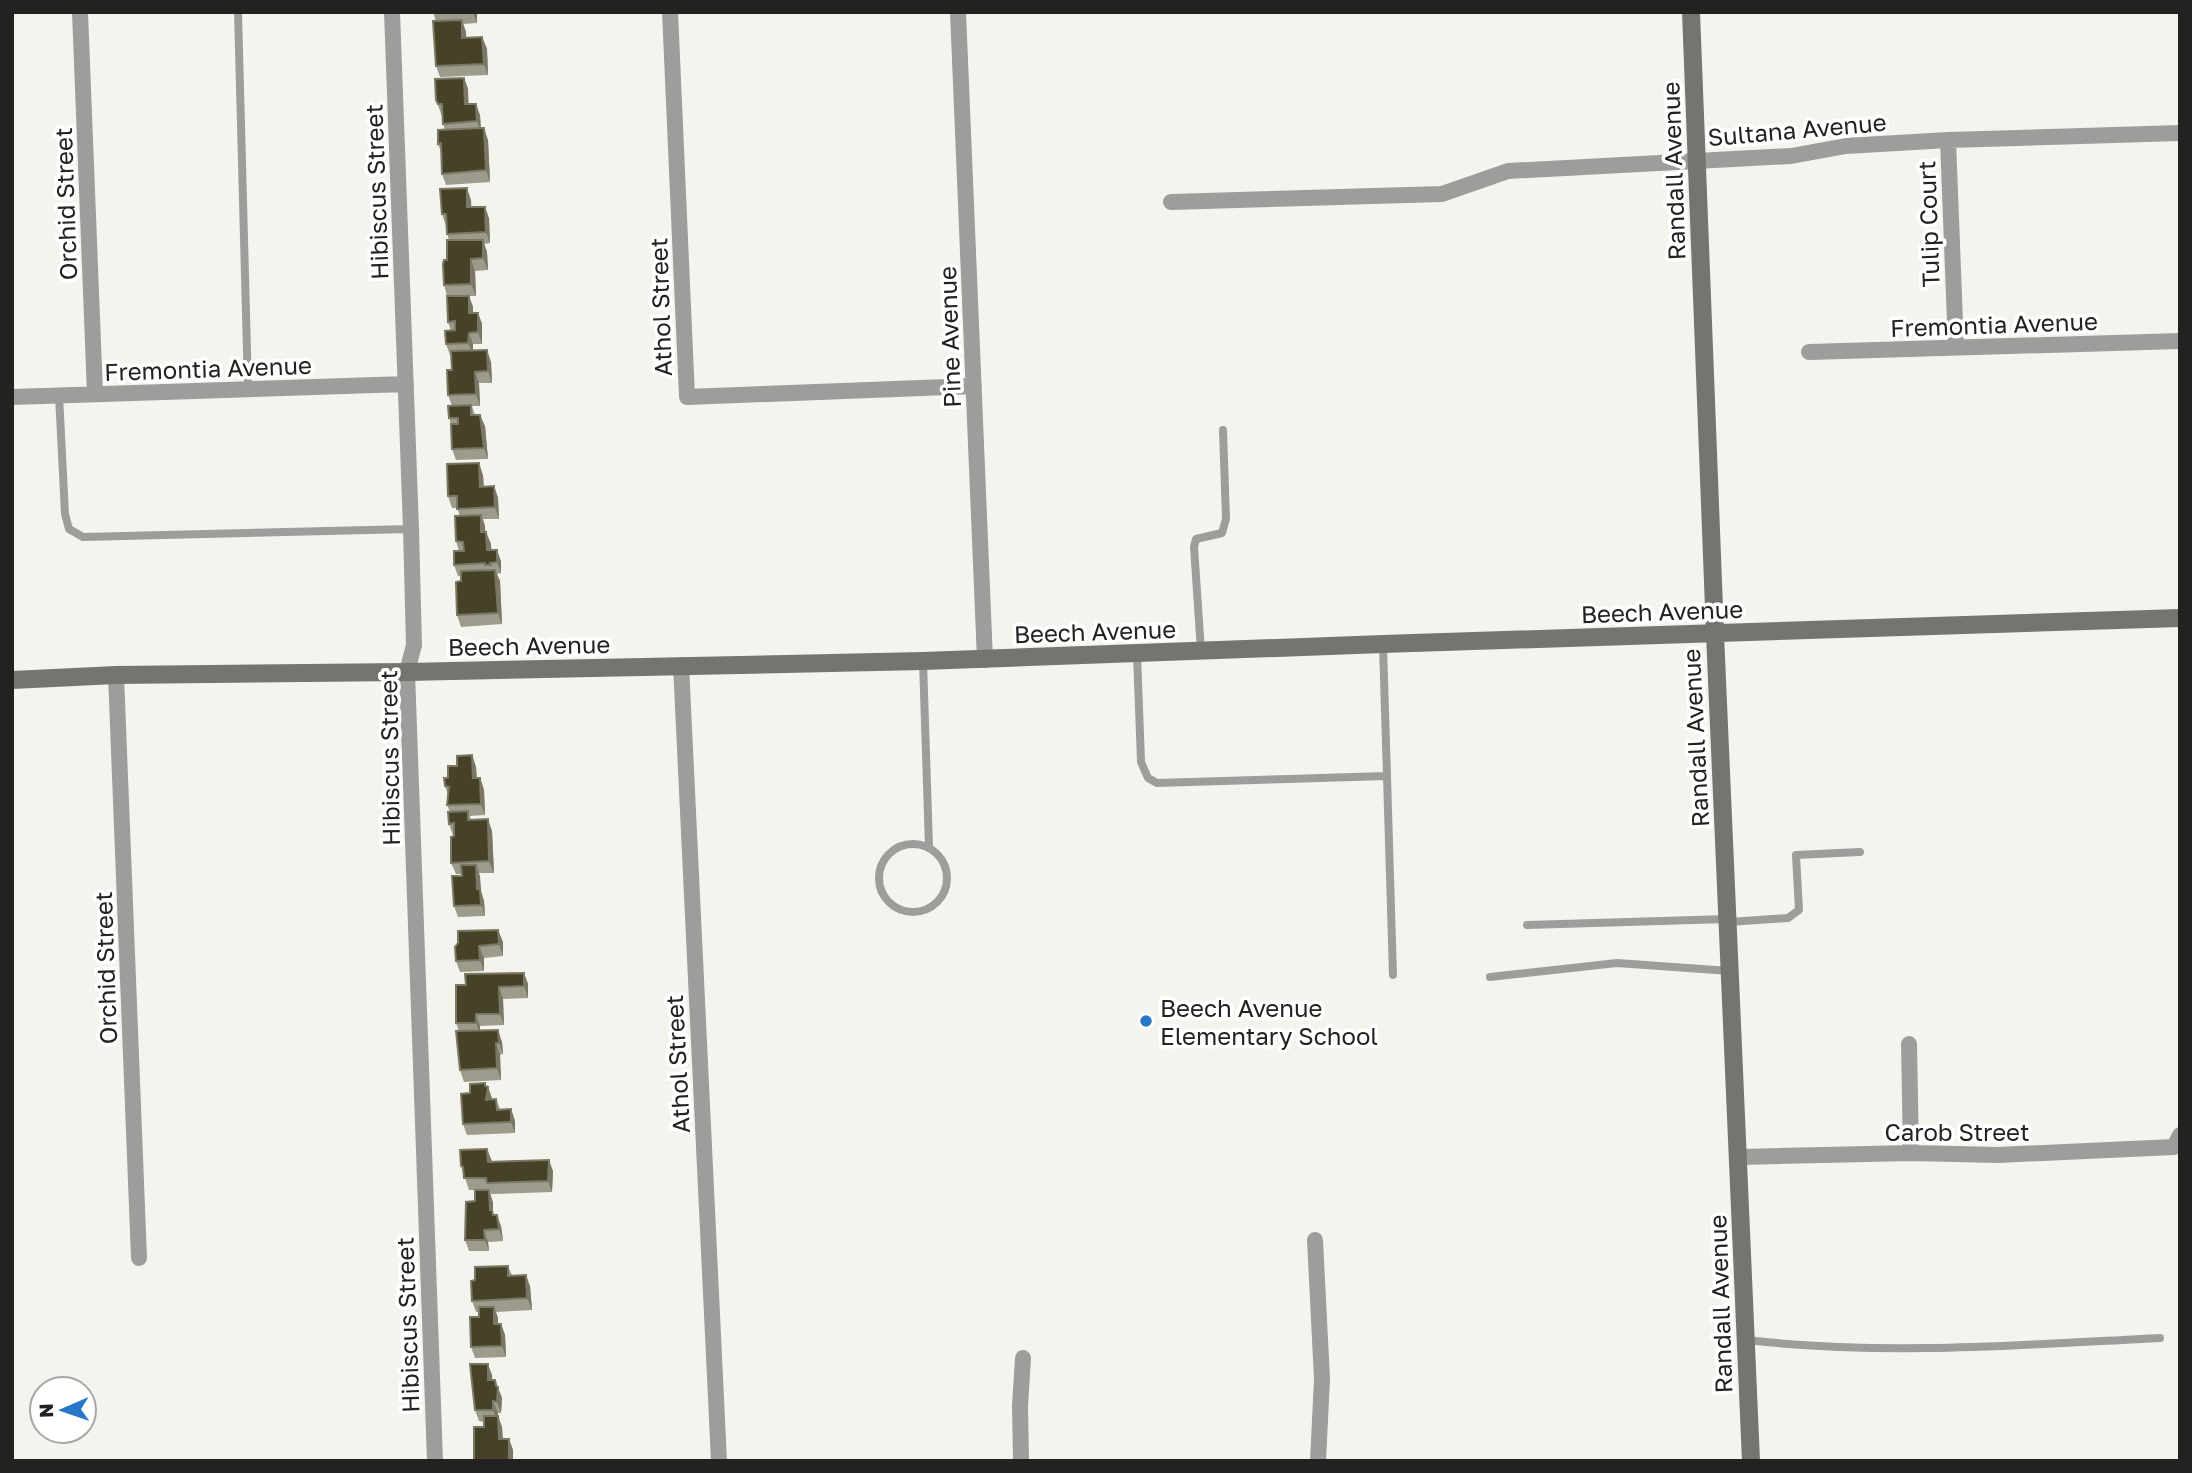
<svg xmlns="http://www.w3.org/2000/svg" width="2192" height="1473" font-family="'Golos Text',sans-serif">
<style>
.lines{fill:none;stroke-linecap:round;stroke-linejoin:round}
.lane{stroke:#9e9d9b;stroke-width:8}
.street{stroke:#9e9d9b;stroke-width:16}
.secondary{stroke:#757471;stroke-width:18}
.wall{fill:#9d9b8c}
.shaded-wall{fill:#7a7764}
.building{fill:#464228;stroke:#7a7764;stroke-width:2}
.poi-dot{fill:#2777c6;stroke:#fff;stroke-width:2.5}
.labels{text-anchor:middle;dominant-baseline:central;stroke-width:7;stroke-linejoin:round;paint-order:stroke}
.street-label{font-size:24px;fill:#222221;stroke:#fff}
.poi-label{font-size:24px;fill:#222221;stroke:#fff;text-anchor:start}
</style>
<rect width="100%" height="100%" fill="#f4f4ef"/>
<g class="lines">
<path class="lane" d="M238,12L248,389
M59,395L65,514L69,529L83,537L411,529
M1201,651L1194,547L1196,539L1222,533L1226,519L1223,430
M1137,654L1141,762L1148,778L1157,783L1387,776L1383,645
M923,661L929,847
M1387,776L1393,975
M879 878a34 34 0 1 1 68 0a34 34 0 1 1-68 0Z
M1729,922L1788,918L1799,910L1796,855L1860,852
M1527,925L1728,919
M1490,977L1617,963L1730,971
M1747,1340C1884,1356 2022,1345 2160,1338"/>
<path class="street" d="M80,12L95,394
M392,12L411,529L414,645L407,672L435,1461
M670,12L687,397L974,386
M958,12L985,660
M1948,140L1956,348
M1171,202L1442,194L1508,171L1791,156L1846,146L1948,140L2180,133
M1809,352L2180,341
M12,397L406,384
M681,665L719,1461
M116,675L139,1258
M1909,1044L1911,1153
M1739,1157L1911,1153L1998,1155L2174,1147L2180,1135
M1315,1240L1322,1379L1318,1461
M1021,1461L1020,1406L1023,1358"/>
<path class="secondary" d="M1691,12L1715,634L1751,1461
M12,680L116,675L407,672L923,661L1383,644L2180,618"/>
</g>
<path class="wall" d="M433,12H477V23L463,24L466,32V38L482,37L487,49L488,75L440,77L436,66V21Z
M464,78L468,89V104L480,115L481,129L488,140L490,182L446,185L442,174V154L438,144L445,130L443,124L442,116L436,100Z
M471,200V207L489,218L490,243L484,244L487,252L488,270L475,271L476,296H469L473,307V313H478L482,324V344H473V351L491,362L492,383H479L480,406H472L475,415L485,426L488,459L456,460L452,449L451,424L449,418L452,406L448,395L452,370L451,355H450L446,344L451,331L448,322L447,296L444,285L449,240L447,234L446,226L442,214Z
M483,475L484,486H494L498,498L499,519H483L485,526V532L491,544V550L501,561V573L497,574L500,581L502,624L461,627L457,615L461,576H458L454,565L459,551L456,541L460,516L457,508H452L448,496Z
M472,755L476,767L477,778H480L484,790L485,815L470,816L471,820L492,831L494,873H479L481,891L484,901L485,916L458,917L454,906L462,874H456L451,863L454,835H453L449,824L450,812L447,805L448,795L445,786L448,778L457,766Z
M503,942V956L484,958V971L460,972L456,961L455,947Z
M524,973L528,984V998L503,999L504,1025L480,1026V1031L502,1042L503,1054L500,1055L501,1080L464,1082L460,1070L459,1031L456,1023L466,985Z
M485,1083L492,1100L496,1099L500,1109H511L515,1121V1133L467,1135L463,1124L470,1093Z
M492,1162L553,1171L552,1192L491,1194L489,1190H469L461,1166Z
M493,1202V1213L501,1226L503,1241L488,1242L489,1251H469L465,1240Z
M508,1266L512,1275L530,1286L532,1310L496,1312L498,1318V1324H501L505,1335L506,1357L475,1358L471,1347L479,1317V1312H476L472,1301L475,1280Z
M492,1375V1380H495L502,1398L501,1413H498V1416L502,1427L503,1439H509L513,1450V1461H474L484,1427V1422L479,1421L475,1410Z"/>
<path class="shaded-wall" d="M473,12H477V23Z
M462,20L466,32L467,49L462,38Z
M482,37L487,49L488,75L484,64Z
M464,78L468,89L469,115L465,104Z
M476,104L480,115L481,133L477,121Z
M484,128L488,140L490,182L486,170Z
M467,188L471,200L472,219L467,207Z
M485,207L489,218L490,243L486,232Z
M483,240L487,252L488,270L483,258Z
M471,259L475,271L476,296L471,284Z
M469,296L473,307V325L469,313Z
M478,313L482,324V344L478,332Z
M469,333L473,344V355L468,343Z
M487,350L491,362L492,383L488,371Z
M475,372L479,383L480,406L476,394Z
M480,415L485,426L488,459L484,448Z
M479,463L483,475L484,498L480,487Z
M494,486L498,498L499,519L495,507Z
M481,515L485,526L486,544L481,532Z
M486,532L491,544L492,562L487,550Z
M497,550L501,561V573L497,562Z
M495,570L500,581L502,624L498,613Z
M472,755L476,767L477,790L473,778Z
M480,778L484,790L485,815L481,804Z
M488,819L492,831L494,873L489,861Z
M476,865L480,876L481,891L484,901L485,916L477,889Z
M498,930L503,942V956L499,944Z
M479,946L484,958V971L480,960Z
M524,973L528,984V998L524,986Z
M499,987L503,999L504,1025L500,1014Z
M476,1014L480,1026V1034L476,1023Z
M498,1030L502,1042L503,1054L499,1043Z
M496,1043L500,1055L501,1080L497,1068Z
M485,1083L487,1090L488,1087L492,1098L490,1112L486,1100Z
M511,1109L515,1121V1133L511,1122Z
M487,1149L492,1161V1174L488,1162Z
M549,1160L553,1171L552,1192L548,1181Z
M489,1190L493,1202V1213L496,1221L490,1210Z
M497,1215L501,1226L503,1241L499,1229Z
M484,1230L488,1242L489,1251L485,1240Z
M526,1275L530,1286L532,1310L527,1298Z
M494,1307L498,1318V1336L494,1324Z
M501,1324L505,1335L506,1357L502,1346Z
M488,1364L492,1375L493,1391L488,1380Z
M495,1380L502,1398L501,1413L497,1402Z
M493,1401L498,1413V1422L493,1410Z
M498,1416L502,1427L503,1451L499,1439Z
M509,1439L513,1450V1461H509Z"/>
<path class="building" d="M462,20V38L482,37L484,64L436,66L433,21Z
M464,78L465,104H476L477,121L443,124L442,104H438L436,100L435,79Z
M484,128L486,170L442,174L441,143L438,144V130Z
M467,188V207H485L486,232L447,234L446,214H442L440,189Z
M447,240H483V258L471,259V284L444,285L443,264L444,260H447Z
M447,296H469V313H478V332L469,333L468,343L446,344L445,331L455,330V321L448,322Z
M487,350L488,371L475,372L476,394L448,395L447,370H452L451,351Z
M471,405V415H480L484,448L452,449L451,424H458V418H449L448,406Z
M479,463L480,487L494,486L495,507L457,509V496H448L447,464Z
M481,515V532H486L487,550H497V562L490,563L491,565H485V563L454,565V551H464L463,542L456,541L455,516Z
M495,570L498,613L457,615L456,582L461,581V571Z
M472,755L473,778H480L481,804L447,805L449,787L445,786L444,778H448V766H457V756Z
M468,811V820L488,819L489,861L451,863V837L454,836V823L449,824L448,812Z
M461,865H476L477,889H480L481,905L454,906L452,876H462Z
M498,930L499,944L479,946L480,960L456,961L455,947L458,943V931Z
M524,973V986L499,987L500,1014H476V1023H456V985H466L465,974Z
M498,1030L499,1043H496L497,1068L460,1070L456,1031Z
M485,1083V1086L488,1087L486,1100L496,1099L497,1110L511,1109V1122L463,1124L461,1094L470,1093V1084Z
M487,1149L488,1162L549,1160L548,1181L487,1183L486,1178H464L463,1167L461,1166L460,1150Z
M475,1190H489L490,1210H492L493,1215H497L499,1229L484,1230L485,1240H465L466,1202L475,1201Z
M508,1266V1276L526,1275L527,1298L472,1301L471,1281L475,1280V1267Z
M479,1307H494V1324H501L502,1346L471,1347L470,1317H479Z
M470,1364H488V1380H495L496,1386L498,1387L497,1402L493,1401V1410H475Z
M484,1416H498L499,1439H509V1461H474V1427H484Z"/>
<circle class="poi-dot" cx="1146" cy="1021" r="7"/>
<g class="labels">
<g class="street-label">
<text transform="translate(1797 129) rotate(-5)">Sultana Avenue</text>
<text transform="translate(1673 171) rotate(-92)">Randall Avenue</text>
<text transform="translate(376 192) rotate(-92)">Hibiscus Street</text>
<text transform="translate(65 204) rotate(-92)">Orchid Street</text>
<text transform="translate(1928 224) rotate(-92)">Tulip Court</text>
<text transform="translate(660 307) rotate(-92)">Athol Street</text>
<text transform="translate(1994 324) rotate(-2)">Fremontia Avenue</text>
<text transform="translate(949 337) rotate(-92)">Pine Avenue</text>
<text transform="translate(208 368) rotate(-2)">Fremontia Avenue</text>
<text transform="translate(1662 611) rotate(-2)">Beech Avenue</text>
<text transform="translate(1095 631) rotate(-2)">Beech Avenue</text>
<text transform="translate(529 645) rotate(-1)">Beech Avenue</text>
<text transform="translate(1695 738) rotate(-93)">Randall Avenue</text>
<text transform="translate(389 758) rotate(-91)">Hibiscus Street</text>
<text transform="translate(105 968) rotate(-92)">Orchid Street</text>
<text transform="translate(677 1064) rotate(-93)">Athol Street</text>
<text x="1957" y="1131">Carob Street</text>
<text transform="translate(1720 1304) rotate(-92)">Randall Avenue</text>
<text transform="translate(407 1325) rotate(-92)">Hibiscus Street</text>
</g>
<g class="poi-label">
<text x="1160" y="1007">Beech Avenue<tspan x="1160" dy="28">Elementary School</tspan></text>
</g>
</g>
<rect width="2192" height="1473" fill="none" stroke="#222221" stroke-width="28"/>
<g transform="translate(63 1410) rotate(268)"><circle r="33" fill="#ffffff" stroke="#a7a7a6" stroke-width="2"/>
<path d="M0-5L12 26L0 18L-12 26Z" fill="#2777c6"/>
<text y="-10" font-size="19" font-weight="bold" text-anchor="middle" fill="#222221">N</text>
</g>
</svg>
